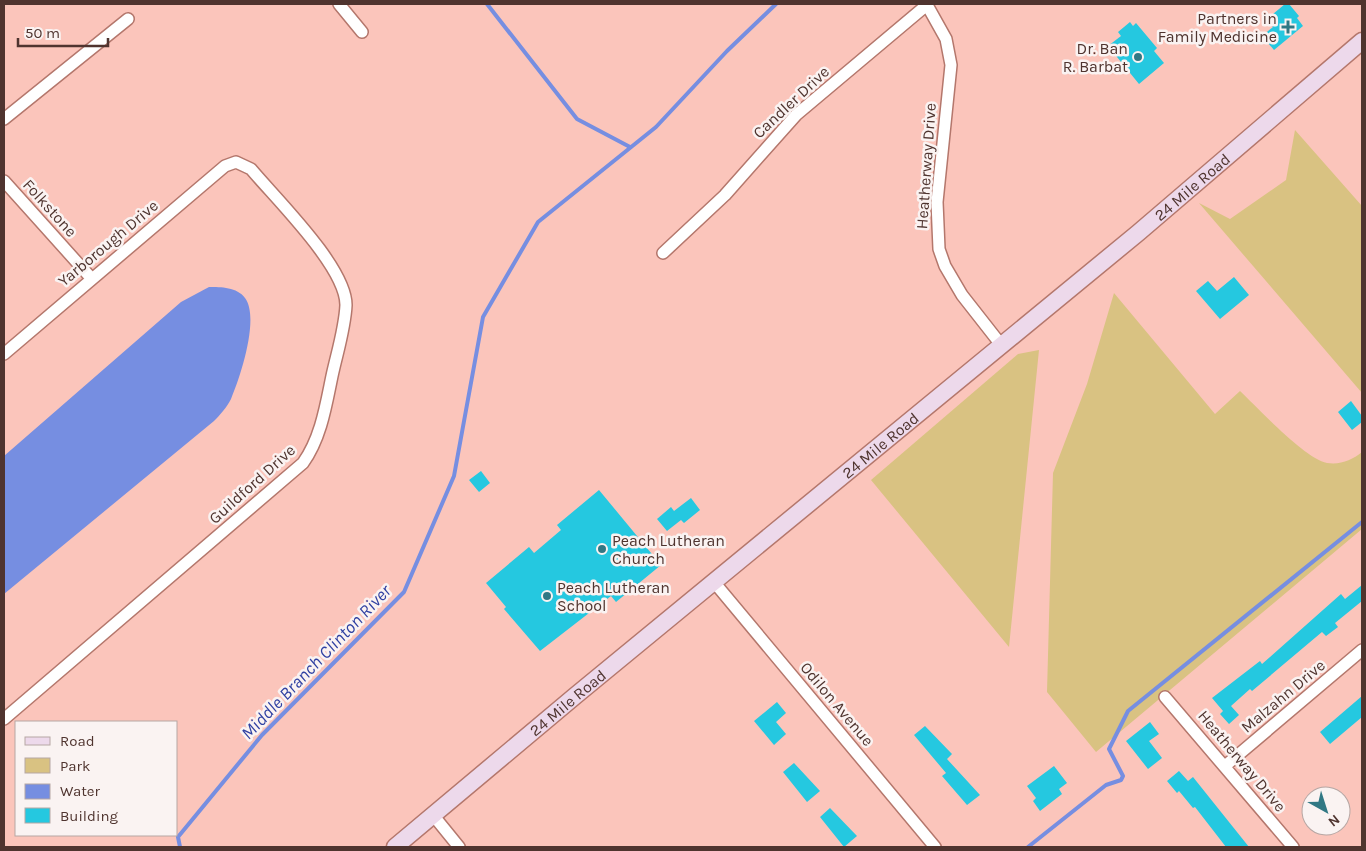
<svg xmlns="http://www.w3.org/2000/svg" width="1366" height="851" font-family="Karla,sans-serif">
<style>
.green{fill:#d9c282}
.water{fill:#768ee1}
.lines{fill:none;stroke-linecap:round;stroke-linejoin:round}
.stream{stroke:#768ee1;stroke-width:4}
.building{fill:#25c8e0}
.street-casing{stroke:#b4776c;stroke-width:14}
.secondary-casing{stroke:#b4776c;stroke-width:19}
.street{stroke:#fff;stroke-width:11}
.secondary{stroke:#edd9eb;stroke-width:16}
.poi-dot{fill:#317884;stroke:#faf3f2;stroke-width:2}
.labels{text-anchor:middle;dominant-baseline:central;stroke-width:5;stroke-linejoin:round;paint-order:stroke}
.poi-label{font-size:16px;fill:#4f342f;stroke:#faf3f2;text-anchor:end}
.street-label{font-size:16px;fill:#4f342f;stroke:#faf3f2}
.water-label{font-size:18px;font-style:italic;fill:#3041a2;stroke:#faf3f2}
</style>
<rect width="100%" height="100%" fill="#fbc5bb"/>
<path class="green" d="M1295,130L1362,206V393L1199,203L1230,219L1286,180Z
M1114,293L1215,414L1240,391C1258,408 1305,459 1327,463C1341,465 1352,460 1362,452V529L1096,752L1047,692L1053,473L1087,384Z
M1039,350L1009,647L871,480L1018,354Z"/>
<path class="water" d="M209,287C221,287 237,287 245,298C260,318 240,378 231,399C227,407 220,415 214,421L4,594V456L181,302Z"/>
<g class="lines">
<path class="stream" d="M487,4L577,119L630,147
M180,847L178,837L262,735L404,592L454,476L483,317L538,222L656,127L727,51L776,4
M1028,847L1106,785L1121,780L1123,776L1109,749L1128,711L1362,522"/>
</g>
<path class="building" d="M1285,4H1289L1299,16L1297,18L1303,26L1274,50L1262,36L1273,27L1267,19Z
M1130,22L1133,26L1136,23L1157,48L1154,51L1164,63L1139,84L1108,46L1121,36L1118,32Z
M1234,277L1249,295L1220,319L1196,291L1208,281L1217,291Z
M1351,401L1362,416V422L1352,430L1338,412Z
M481,471L490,483L479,492L469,480Z
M599,490L661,565L616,602L611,596L540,651L504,609L506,607L486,583L529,547L534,553L561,530L557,525Z
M691,498L700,510L684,523L681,520L667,531L657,519L671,507L674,511Z
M1362,585V601L1335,623L1338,627L1326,636L1322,632L1252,691L1250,689L1231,706L1239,715L1229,724L1220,714L1223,711L1212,698L1260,661L1262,664L1341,594L1345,599Z
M1362,696V717L1330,744L1320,732Z
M777,702L786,713L776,722L786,734L774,745L754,721Z
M1150,722L1159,734L1149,741L1162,758L1148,769L1126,741Z
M925,726L952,754L947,759L980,795L967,805L942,776L946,773L914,735Z
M794,763L820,791L807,802L783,772Z
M1054,766L1067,783L1059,789L1062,794L1040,811L1033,801L1036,798L1027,786Z
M1179,771L1188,781L1193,777L1249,847H1226L1195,807L1193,808L1179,791L1177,793L1167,781Z
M830,808L857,836L844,847L820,817Z"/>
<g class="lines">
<defs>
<path id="street" d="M339,4L362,32
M927,5L946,39L951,65L937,202L939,249L945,266L962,295L1002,346
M4,119L128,19
M4,181L92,279
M663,253L725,195L796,115L928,4
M4,354L225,166L236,162L251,169C276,199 346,267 346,305C345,328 337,353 332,376C326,405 321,438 303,463L4,719
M714,582L935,847
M1165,697L1293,847
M1225,766L1362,650
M433,815L459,847"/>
<g id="secondary">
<path id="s1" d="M395,847L575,696L1138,233L1362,41"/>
</g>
</defs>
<use href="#street" class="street-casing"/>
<use href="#secondary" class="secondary-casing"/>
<use href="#street" class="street"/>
<use href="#secondary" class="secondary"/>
</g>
<g class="poi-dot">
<path d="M1285.5 19.5h5v5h5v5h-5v5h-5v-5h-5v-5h5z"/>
<circle cx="1138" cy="57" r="5"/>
<circle cx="602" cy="549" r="5"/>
<circle cx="547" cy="596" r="5"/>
</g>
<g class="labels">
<g class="poi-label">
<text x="1277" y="18">Partners in<tspan x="1277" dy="18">Family Medicine</tspan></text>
<text x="1128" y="48">Dr. Ban<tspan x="1128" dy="18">R. Barbat</tspan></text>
<text x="612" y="540" text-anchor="start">Peach Lutheran<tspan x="612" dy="18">Church</tspan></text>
<text x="557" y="587" text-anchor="start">Peach Lutheran<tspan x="557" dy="18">School</tspan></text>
</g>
<g class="street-label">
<text transform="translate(791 102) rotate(-43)">Candler Drive</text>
<text transform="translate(926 166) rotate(-86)">Heatherway Drive</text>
<text stroke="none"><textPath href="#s1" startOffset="1035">24 Mile Road</textPath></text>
<text transform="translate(50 208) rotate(48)">Folkstone</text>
<text transform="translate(108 243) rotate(-40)">Yarborough Drive</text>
<text stroke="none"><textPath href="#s1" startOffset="630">24 Mile Road</textPath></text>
<text transform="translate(252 484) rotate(-42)">Guildford Drive</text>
<text transform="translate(1283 696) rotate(-40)">Malzahn Drive</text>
<text stroke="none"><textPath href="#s1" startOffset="225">24 Mile Road</textPath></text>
<text transform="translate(837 704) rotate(50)">Odilon Avenue</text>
<text transform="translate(1242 761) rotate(50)">Heatherway Drive</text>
</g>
<g class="water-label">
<text transform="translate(316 662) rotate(-46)">Middle Branch Clinton River</text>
</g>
</g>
<rect width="1366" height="851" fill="none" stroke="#4f342f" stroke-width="10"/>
<rect x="15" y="721" width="162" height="115" fill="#faf3f2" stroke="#b6a7a4"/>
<rect x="25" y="737" width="25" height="8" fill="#edd9eb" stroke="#b6a7a4"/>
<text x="60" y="746" font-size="15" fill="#4f342f">Road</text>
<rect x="25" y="758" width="25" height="15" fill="#d9c282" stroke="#b6a7a4"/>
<text x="60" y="771" font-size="15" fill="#4f342f">Park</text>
<rect x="25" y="784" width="25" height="15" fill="#768ee1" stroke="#b6a7a4"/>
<text x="60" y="796" font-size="15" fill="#4f342f">Water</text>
<rect x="25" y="808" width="25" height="15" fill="#25c8e0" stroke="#b6a7a4"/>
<text x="60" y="821" font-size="15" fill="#4f342f">Building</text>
<g transform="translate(1326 811) rotate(141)"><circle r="24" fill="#faf3f2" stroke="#b6a7a4"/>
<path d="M0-4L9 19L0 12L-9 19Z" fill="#317884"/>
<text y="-8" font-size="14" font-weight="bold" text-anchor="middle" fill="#4f342f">N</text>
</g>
<path d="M18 38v8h90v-8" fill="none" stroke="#4f342f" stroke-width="2.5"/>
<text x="25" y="38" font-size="15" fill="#4f342f" stroke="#faf3f2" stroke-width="4" paint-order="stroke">50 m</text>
</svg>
